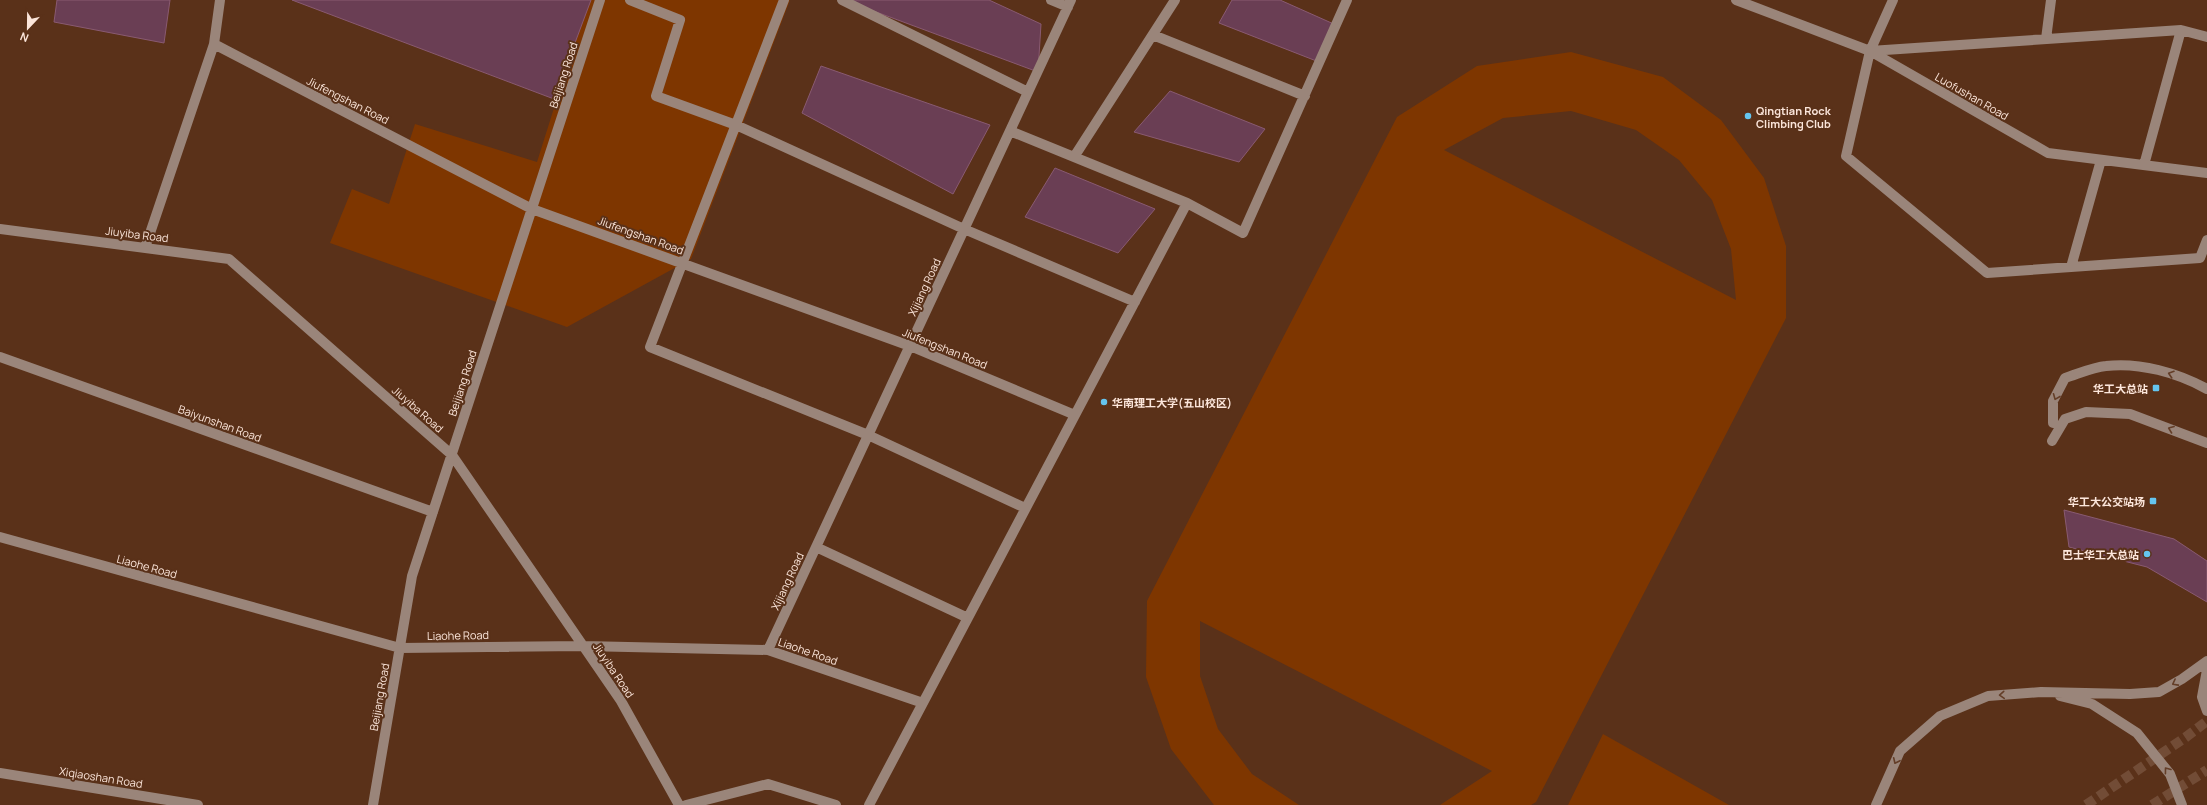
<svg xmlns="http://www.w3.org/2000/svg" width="2207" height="805" font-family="Manrope,'Noto Sans SC',sans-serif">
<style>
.green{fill:#7e3600;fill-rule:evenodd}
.building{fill:#6a3e54;stroke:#895a71}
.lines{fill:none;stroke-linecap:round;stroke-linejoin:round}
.major-tunnel{stroke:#724c36;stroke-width:10;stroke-dasharray:10 5;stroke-linecap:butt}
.minor{stroke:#9a857a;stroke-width:10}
.oneway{stroke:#643e28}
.poi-dot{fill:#65c5ef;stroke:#5a3119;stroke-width:1.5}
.labels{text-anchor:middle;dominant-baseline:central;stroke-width:4;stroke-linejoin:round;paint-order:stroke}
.street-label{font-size:11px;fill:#fce6db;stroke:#5a3119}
.poi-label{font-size:11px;font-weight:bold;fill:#fce6db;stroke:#5a3119;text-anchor:end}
</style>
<rect width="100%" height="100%" fill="#5a3119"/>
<path class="green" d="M588,0H790L691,259L567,327L330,243L352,189L389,204L415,124L537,162Z
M1571,52L1663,77L1721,120L1764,178L1786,246V318L1536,802L1531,805H1440L1492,771L1200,621V676L1218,729L1252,774L1299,805H1214L1171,749L1146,677L1147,601L1397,117L1477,66ZM1571,111L1636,130L1679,160L1712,200L1731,249L1736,300L1444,150L1503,118Z
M1603,734L1729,805H1568Z"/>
<path class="building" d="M57,0H170L164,43L54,22Z
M292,0H591L554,99Z
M844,0H989L1041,24L1038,72Z
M1232,0H1280L1336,25L1319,62L1219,23Z
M821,66L990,125L953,194L802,113Z
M1170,91L1265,129L1239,162L1134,132Z
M1055,168L1155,209L1118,253L1025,217Z
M2064,510L2174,539L2207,561V602L2147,567L2069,547Z"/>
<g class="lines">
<path class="major-tunnel" d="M2086,805L2186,737L2207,721
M2152,805L2207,770"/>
<path class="minor" d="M630,0L680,20L656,96L736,125L964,229L1135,302
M784,0L650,347L868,435L1025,508
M842,0L1028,92
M1051,0L1068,7
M1736,0L1870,51L2048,153L2207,173
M1893,0L1870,51L1846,156L1987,273L2200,258L2207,240
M1153,35L1305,96
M2046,39L2051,0
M214,44L532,209L910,346L1075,415
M1870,51L2181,30L2207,37
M1010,131L1187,203L1243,233L1347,0
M1074,157L1175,0
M2144,165L2181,30
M0,229L229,259L452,455L621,701L679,805
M145,248L214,44L220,0
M2071,267L2101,160
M0,357L433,512
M2053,423V401L2065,378C2078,374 2093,367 2106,366C2140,362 2178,373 2207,389
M2052,441L2065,419L2086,412L2130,414L2207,443
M0,537L400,648L583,646L768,650L923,703
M816,547L968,618
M768,650L1071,0
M2207,670L2202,697L2207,711
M2060,696L2092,704L2137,733L2170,774L2182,805
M0,773L198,805
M373,805L412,576L600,0
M686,805L768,784L836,805
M869,805L1187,203
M1876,805L1900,751L1940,716L1988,696L2041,692L2130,694L2159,692L2182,679L2207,661"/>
</g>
<defs><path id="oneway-chevron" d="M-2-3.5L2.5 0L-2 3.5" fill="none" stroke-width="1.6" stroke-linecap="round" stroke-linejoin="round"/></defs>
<g class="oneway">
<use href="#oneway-chevron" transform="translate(2171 374) rotate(-162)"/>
<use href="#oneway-chevron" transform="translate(2056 397) rotate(112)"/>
<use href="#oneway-chevron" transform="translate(2171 429) rotate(-159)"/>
<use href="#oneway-chevron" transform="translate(2175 683) rotate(152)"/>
<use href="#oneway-chevron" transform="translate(2002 695) rotate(176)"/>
<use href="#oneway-chevron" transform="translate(1896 761) rotate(115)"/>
<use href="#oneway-chevron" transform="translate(2167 770) rotate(-127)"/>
</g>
<g class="poi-dot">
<circle cx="1748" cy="116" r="4"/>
<rect x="2152" y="384" width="8" height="8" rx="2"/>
<circle cx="1104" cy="402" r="4"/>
<rect x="2149" y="497" width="8" height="8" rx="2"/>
<circle cx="2147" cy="554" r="4"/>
</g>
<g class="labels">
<g class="street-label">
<text transform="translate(563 75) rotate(-72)">Beijiang Road</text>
<text transform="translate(1972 96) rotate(30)">Luofushan Road</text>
<text transform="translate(348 100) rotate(27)">Jiufengshan Road</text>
<text transform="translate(137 234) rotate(7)">Jiuyiba Road</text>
<text transform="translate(641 235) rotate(20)">Jiufengshan Road</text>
<text transform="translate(924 287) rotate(-65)">Xijiang Road</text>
<text transform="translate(945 348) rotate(22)">Jiufengshan Road</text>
<text transform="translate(462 383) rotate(-72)">Beijiang Road</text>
<text transform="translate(418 409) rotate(41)">Jiuyiba Road</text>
<text transform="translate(220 423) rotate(20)">Baiyunshan Road</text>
<text transform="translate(147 566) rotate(15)">Liaohe Road</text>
<text transform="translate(787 581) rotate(-65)">Xijiang Road</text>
<text transform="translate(458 635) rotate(-1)">Liaohe Road</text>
<text transform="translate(808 651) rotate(19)">Liaohe Road</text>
<text transform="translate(614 670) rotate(56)">Jiuyiba Road</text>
<text transform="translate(379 697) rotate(-80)">Beijiang Road</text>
<text transform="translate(101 777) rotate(9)">Xiqiaoshan Road</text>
</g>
<g class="poi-label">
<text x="1756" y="110" text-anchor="start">Qingtian Rock<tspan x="1756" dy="13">Climbing Club</tspan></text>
<text x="2148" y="388">华工大总站</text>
<text x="1112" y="402" text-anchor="start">华南理工大学(五山校区)</text>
<text x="2145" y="501">华工大公交站场</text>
<text x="2139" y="554">巴士华工大总站</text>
</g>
</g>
<g transform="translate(28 28) rotate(202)" stroke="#5a3119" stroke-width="3" paint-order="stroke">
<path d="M0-3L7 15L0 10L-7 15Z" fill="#fce6db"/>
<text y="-6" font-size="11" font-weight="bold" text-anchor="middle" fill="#fce6db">N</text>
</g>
</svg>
